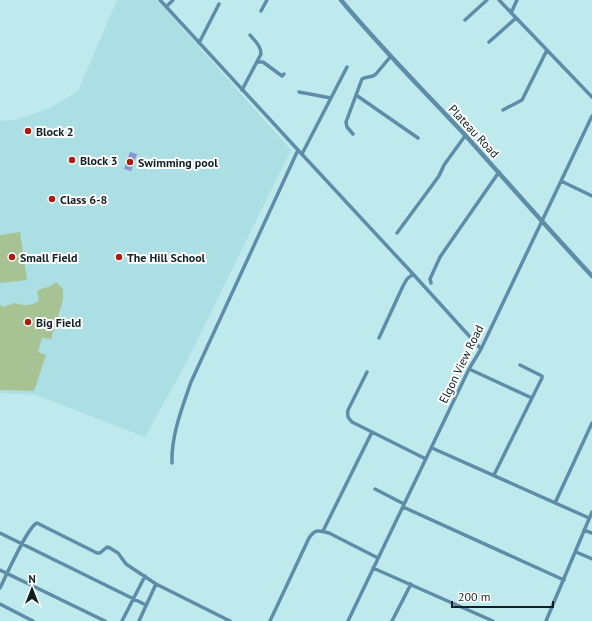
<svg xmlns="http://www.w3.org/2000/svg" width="592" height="621" font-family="'PT Sans',sans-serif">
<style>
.built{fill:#acdfe3}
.green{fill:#a7c393}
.water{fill:#8496cd}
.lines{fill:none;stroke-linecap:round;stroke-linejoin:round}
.minor{stroke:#5f8da8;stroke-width:3.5}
.tertiary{stroke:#5f8da8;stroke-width:4.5}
.poi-dot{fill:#ac1c10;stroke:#fff;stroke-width:1.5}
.labels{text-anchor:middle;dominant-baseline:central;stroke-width:4;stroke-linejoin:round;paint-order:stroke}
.poi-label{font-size:12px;font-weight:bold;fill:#112123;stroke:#fff;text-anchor:start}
.street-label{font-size:12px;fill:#112123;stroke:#fff}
</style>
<rect width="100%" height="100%" fill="#bfeaed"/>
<path class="built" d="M117,0H157L291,150L185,365L145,437L36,395L0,393V121L14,120L48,109L78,91Z"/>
<path class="green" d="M20,232L27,280L0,283V235Z
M56,282L63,289V300L51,339L42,338L38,352L46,355L34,391L0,390V304L3,307L15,303C22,306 34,306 39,300L37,291C44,287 50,288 56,282Z"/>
<path class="water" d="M130,152L137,154L131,171L124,169Z"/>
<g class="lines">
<path class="minor" d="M160,0L298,150L413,274L481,349
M499,0L592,97
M166,7L173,0
M261,11L267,0
M511,13L517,0
M465,20L487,0
M489,42L516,18
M199,43L219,4
M258,62H263L282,76L284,74
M242,90L261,54C261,46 255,41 250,35
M299,92L331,98
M356,95L418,138
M503,110L522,100L547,50
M353,134L347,127L346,122L362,79L364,78L373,76L376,74L391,56
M302,154L347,67
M561,181L592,196
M397,233L439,176L444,165L465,136
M431,283L430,279L440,257L499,172
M379,338L403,286L407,279L413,274
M520,365L542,376V378L532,398
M469,369L532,398L494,475
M367,372L348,410C347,416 348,418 352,422L426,459
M432,448L589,518
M172,463C171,436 182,408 191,382L298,150
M375,489L404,504
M555,503L592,423
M403,507L564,580
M584,530L592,533
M323,531L372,432
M0,533L146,605
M576,552L592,559
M373,568L493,621
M0,570L105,621
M0,588C6,576 28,526 37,523L97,553H100L107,547L110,548L118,553L126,564L156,584L230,621
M0,604L33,621
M122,621L145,576
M139,621L156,584
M270,621L309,538C315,529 319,530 329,533L378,558
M348,621L469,369L481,349L592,116
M392,621L411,584
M546,621L592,512"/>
<path class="tertiary" d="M341,0C380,47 424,91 466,136C508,183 549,230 592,276"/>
</g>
<g class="poi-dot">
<circle cx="28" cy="131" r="4"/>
<circle cx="72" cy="160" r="4"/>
<circle cx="130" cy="162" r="4"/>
<circle cx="52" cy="199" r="4"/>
<circle cx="12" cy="257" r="4"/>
<circle cx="119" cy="257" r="4"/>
<circle cx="28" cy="322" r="4"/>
</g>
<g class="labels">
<g class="poi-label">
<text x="36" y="131">Block 2</text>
<text x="80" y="160">Block 3</text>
<text x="138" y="162">Swimming pool</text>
<text x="60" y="199">Class 6-8</text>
<text x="20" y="257">Small Field</text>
<text x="127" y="257">The Hill School</text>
<text x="36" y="322">Big Field</text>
</g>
<g class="street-label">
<text transform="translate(474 131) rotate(47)">Plateau Road</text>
<text transform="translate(461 364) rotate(-64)">Elgon View Road</text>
</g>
</g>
<g transform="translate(32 589)" stroke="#ffffff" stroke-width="3" paint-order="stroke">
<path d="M0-3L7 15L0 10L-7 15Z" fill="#112123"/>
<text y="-6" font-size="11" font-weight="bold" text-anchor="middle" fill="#112123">N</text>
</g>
<path d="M452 601v6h101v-6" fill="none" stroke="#112123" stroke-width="2"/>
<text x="458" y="601" font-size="12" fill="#112123" stroke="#ffffff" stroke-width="3" paint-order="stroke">200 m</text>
</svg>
